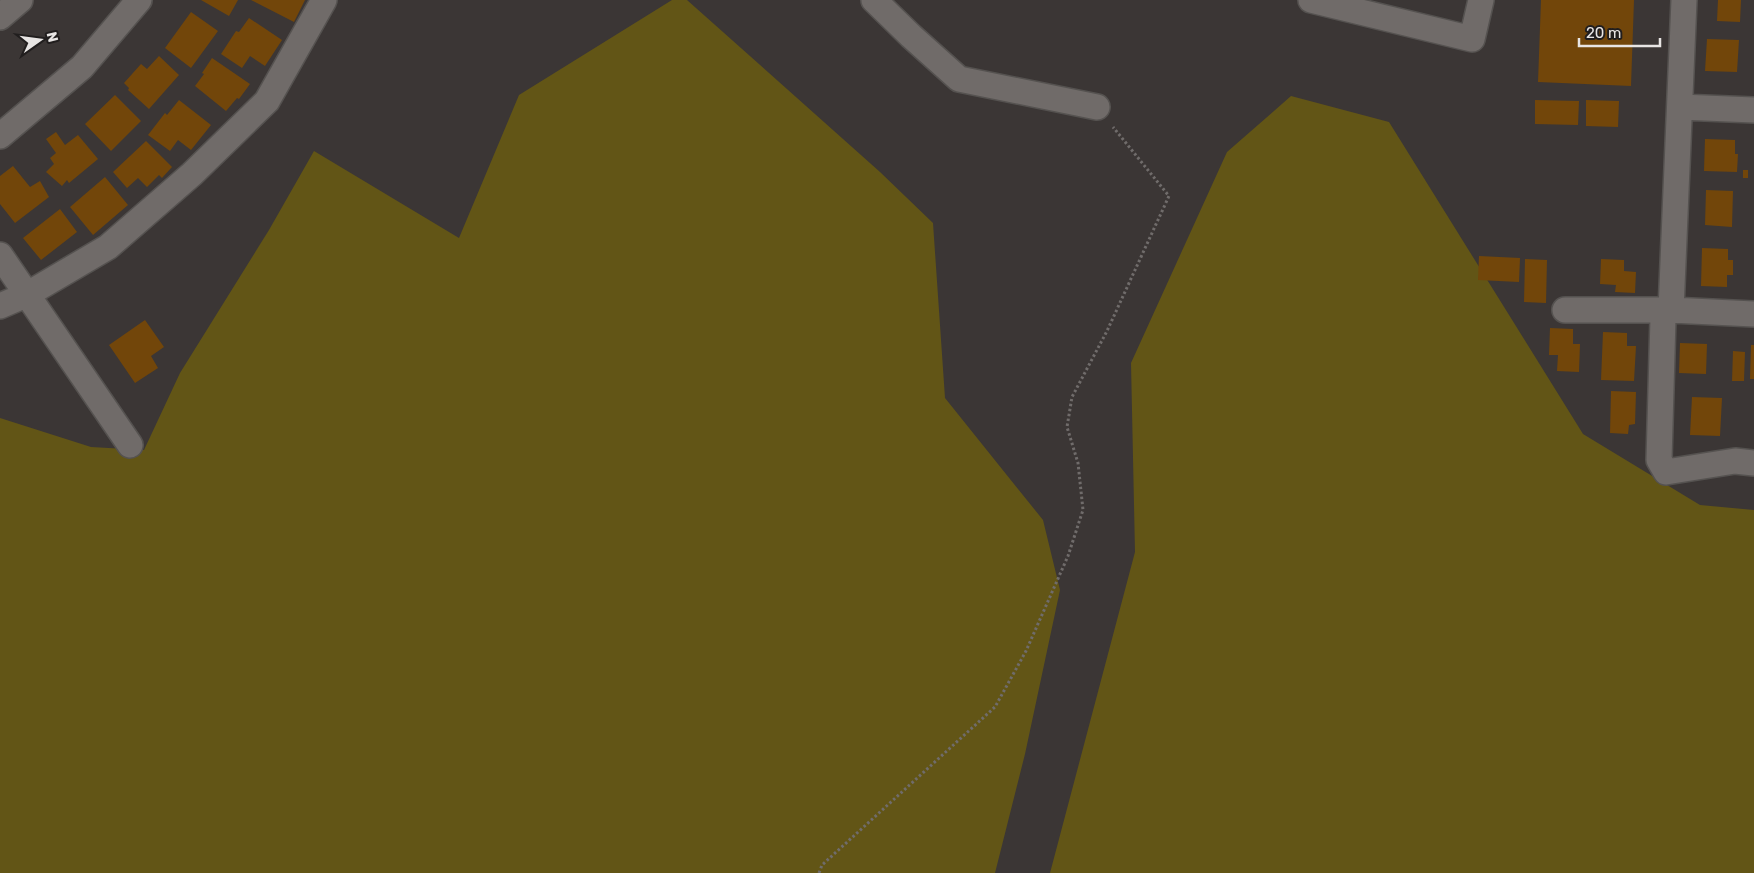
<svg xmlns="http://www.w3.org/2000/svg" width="1754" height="873" font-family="Rubik,sans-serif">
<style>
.green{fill:#625516}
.building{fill:#72460a}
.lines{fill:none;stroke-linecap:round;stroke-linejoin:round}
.street-casing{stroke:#555250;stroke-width:28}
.path{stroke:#706c6b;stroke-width:3;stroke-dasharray:2.5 2.5;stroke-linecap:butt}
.street{stroke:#706b69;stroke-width:25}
</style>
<rect width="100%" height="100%" fill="#3b3635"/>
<path class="green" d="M672,0H687L880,172L933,223L945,398L1043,520L1060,590L1025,754L995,873H0V418L91,447L144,450L180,373L269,230L314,151L459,238L519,95Z
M1291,96L1389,122L1583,434L1700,505L1754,510V873H1050L1135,552L1131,363L1227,152Z"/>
<path class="building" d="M201,0H238L229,16Z
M251,0H305L294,22Z
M1541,0H1634L1631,86L1538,82Z
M1718,0H1741L1740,22L1717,21Z
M191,12L218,31L191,68L165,48Z
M249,18L282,40L265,66L250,56L242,68L221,54L236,31L239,32Z
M1707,39L1739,40L1737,72L1705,71Z
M159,56L179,75L149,109L128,90L129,88L124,83L141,64L147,69Z
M212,58L250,84L239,99L237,98L226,111L195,86L204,74L202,73Z
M115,95L141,121L111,151L85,124Z
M179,100L211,125L191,150L178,140L170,151L148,135L165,113L167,115Z
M1535,100L1579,101L1578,125L1535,124Z
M1586,100L1619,101L1618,127L1586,126Z
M56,132L65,145L78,135L98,159L69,183L67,180L62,186L46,172L54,164L50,158L56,153L46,139Z
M1705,139L1735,140V154H1738L1737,172L1704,171Z
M146,141L172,167L162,178L159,175L147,187L138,178L127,188L113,172Z
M13,166L30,187L40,181L49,197L15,223L0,204V176Z
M1743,170H1748V178H1743Z
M105,177L128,205L93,235L70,207Z
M1706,190L1733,191L1732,227L1705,225Z
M60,209L77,232L41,260L23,238Z
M1702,248L1728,249V260H1733V275H1727V287L1701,286Z
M1479,256L1520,258L1519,282L1478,280Z
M1525,259L1547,260L1546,303L1524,302Z
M1601,259L1624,260V271L1636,272L1635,293L1615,292L1616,285L1600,284Z
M145,320L164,347L151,356L158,368L135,383L109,345Z
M1550,328L1573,329V344H1580L1579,372L1557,371L1558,355H1549Z
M1603,332L1627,333V346H1636L1634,381L1601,380Z
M1680,343L1707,344L1706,374L1679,373Z
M1751,345H1754V379H1750Z
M1733,351L1745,352L1744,381H1732Z
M1611,391L1636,392L1635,424L1629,425L1628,434L1610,433Z
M1692,397L1722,398L1720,436L1690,435Z"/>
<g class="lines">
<defs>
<path id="street" d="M874,0L911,36L959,79L1097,107
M1311,0L1472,39L1481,0
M1684,0L1671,310L1754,314
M0,17L20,0
M1680,107L1754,110
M0,136L82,67L139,0
M0,255L130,445
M0,306L28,294L108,247L192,174L267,101L324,0
M1565,310H1671L1663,318L1659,460L1666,472L1735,461L1754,463"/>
</defs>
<use href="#street" class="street-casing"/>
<path class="path" d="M819,873L822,865L995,707L1026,651L1068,556L1083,510L1078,463L1067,427L1072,397L1107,331L1169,196L1113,127"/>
<use href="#street" class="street"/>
</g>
<g transform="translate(40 40) rotate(76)" stroke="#211e1e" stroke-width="4" paint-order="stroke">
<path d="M0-4L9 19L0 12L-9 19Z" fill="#e8e5e4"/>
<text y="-8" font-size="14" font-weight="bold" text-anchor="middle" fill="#e8e5e4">N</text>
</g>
<path d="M1579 38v8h81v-8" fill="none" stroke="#e8e5e4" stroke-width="2.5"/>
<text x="1586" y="38" font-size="15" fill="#e8e5e4" stroke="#211e1e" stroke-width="4" paint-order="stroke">20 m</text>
</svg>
